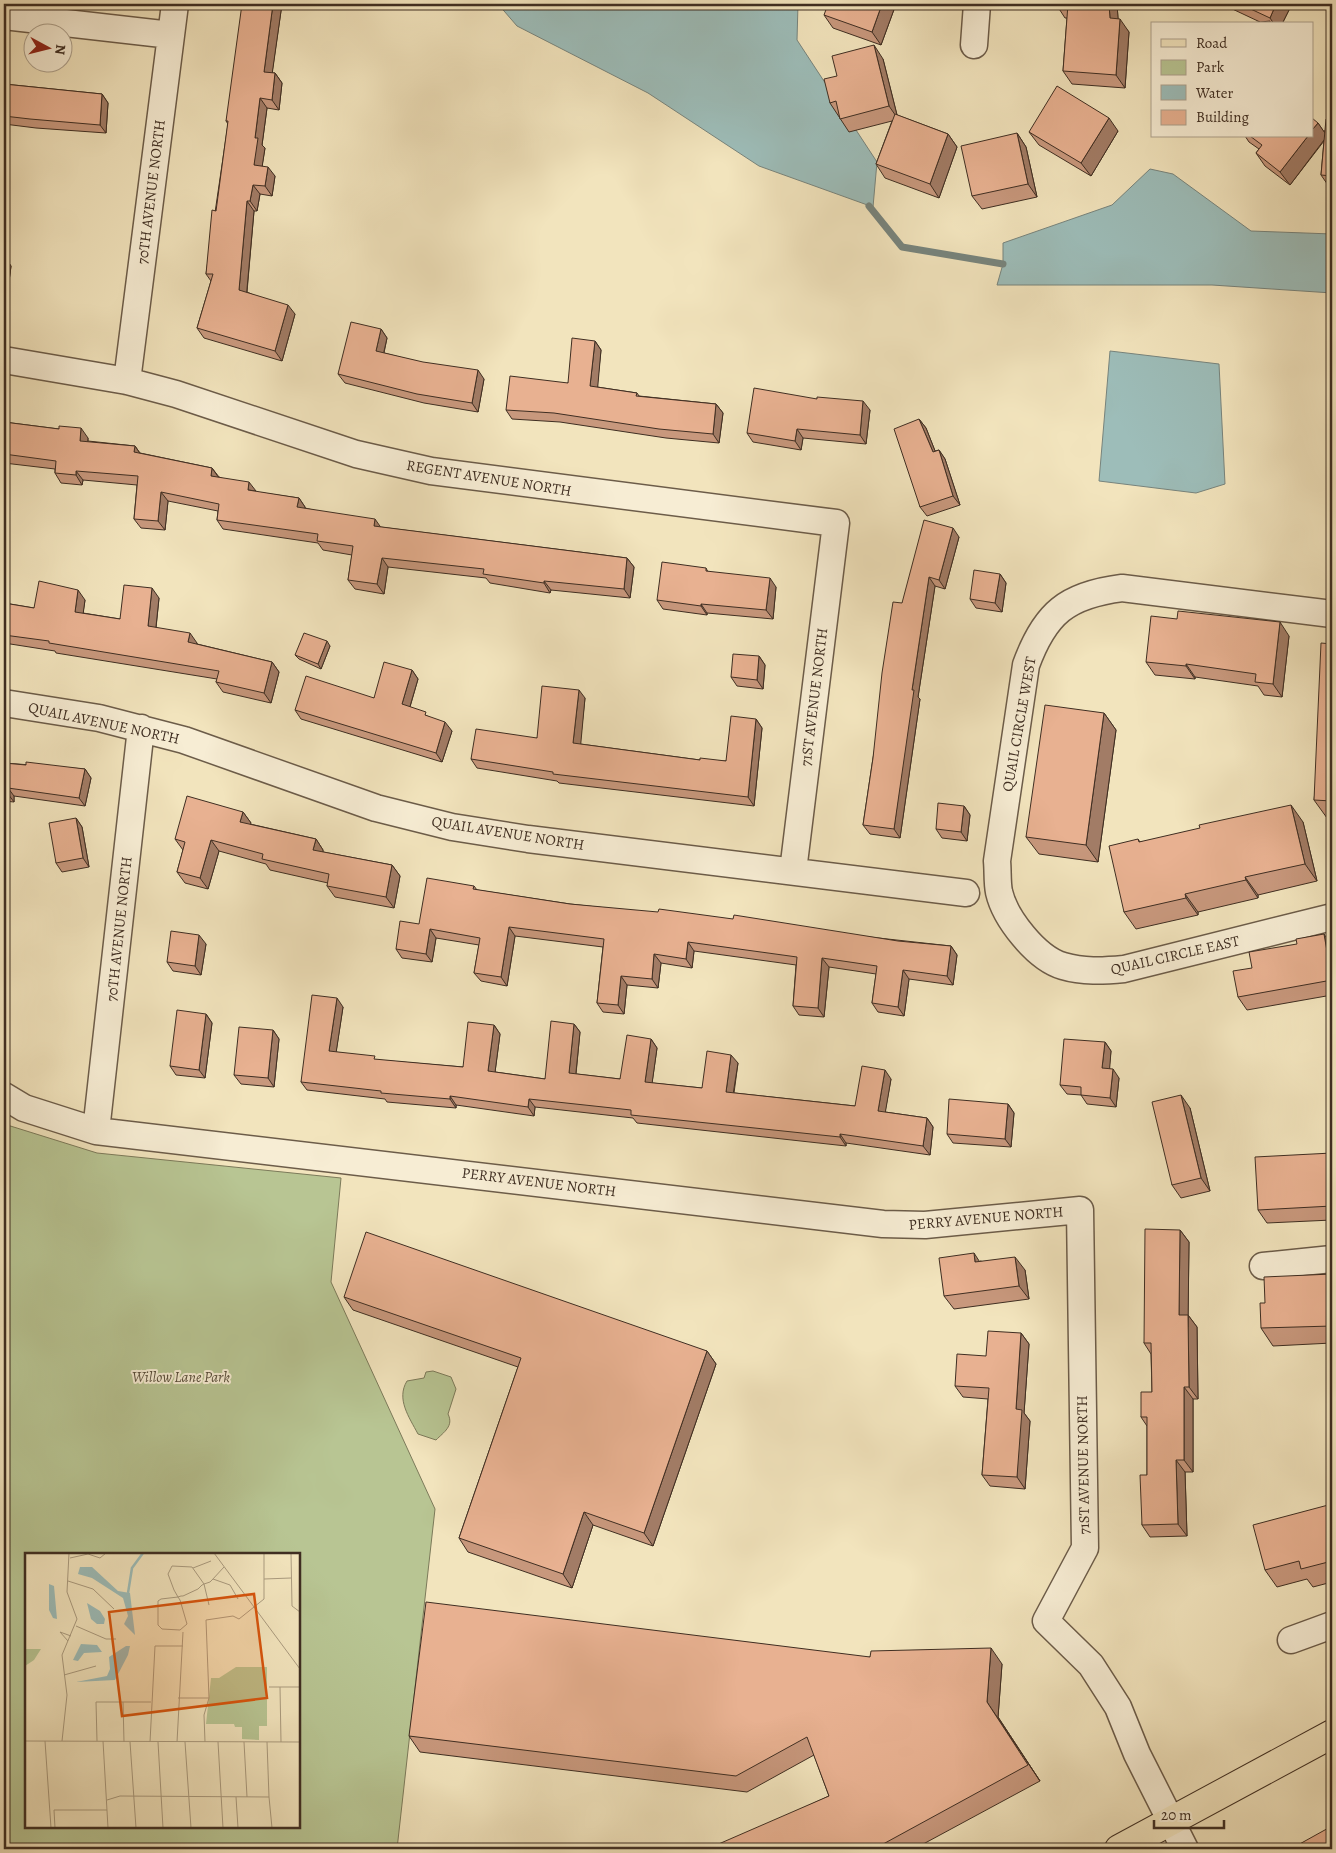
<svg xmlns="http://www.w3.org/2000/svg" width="1336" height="1853" font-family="Alegreya,serif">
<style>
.green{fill:#b8c593;stroke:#7c7a5a;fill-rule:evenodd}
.water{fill:#9dbdb9;stroke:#77847d}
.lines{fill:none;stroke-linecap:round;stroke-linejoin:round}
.stream{stroke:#77847d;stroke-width:7}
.minor-casing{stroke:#6c5c49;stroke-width:29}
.major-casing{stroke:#3f2e22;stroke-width:30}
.minor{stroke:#f7edd4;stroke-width:26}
.major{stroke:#f2e4bd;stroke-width:28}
.wall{fill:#c8987d;stroke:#3f2e22}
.shaded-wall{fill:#a27c66;stroke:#3f2e22}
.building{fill:#e8b191;stroke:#3f2e22}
.labels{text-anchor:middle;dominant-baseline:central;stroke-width:4;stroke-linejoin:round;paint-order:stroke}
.street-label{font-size:15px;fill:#3f2e22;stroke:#f7edd4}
.park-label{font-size:15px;font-style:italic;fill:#574c39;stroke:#f7edd4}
.inset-river{fill:none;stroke:#9dbdb9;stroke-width:2.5}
.inset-road{fill:none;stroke:#aa9b7f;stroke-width:1}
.view{fill:#d7550e;fill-opacity:0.15;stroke:#d7550e;stroke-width:2.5}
.inset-edge{fill:none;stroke:#3f2e22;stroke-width:2.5}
</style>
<rect width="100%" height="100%" fill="#f2e4bd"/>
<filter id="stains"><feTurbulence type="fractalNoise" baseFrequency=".004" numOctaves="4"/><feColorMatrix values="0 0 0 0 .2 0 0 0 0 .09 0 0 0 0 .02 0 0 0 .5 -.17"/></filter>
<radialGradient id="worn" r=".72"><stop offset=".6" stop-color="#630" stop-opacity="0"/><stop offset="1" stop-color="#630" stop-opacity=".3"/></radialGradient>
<path class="green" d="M4,1124L97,1153L341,1178L331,1282L435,1509L397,1849H4ZM26,1554H299V1827H26Z
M433,1371L451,1377L456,1389L448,1414C454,1426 444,1432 436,1440L418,1434C409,1417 396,1399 407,1381L424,1378L426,1372Z"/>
<path class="water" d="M498,4H798L797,40L877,162L873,207L759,166L648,93L517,26Z
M1150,169L1173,174L1251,231L1332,234V293L1212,285H997L1003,264V243L1112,205Z
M1110,351L1219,364L1225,484L1196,493L1099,481Z"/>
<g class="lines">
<path class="stream" d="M869,206L902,247L1003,264"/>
<defs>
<path id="minor" d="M4,16L171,35
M974,45L977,4
M4,360L127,381L176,394L356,454L431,471L836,523L793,871
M127,381L175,4
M1332,614L1122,588C1067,595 1045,613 1026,665L997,861C998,871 997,882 999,892C1005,918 1036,958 1063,966C1083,972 1103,971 1124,969L1332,917
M4,703L99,718L184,740L376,808L452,827L528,839L966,893
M4,1096L24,1108L96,1131L883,1224L925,1225L1080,1210L1085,1548L1046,1621L1091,1665L1118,1707L1137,1754L1185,1849
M96,1131L141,728
M1263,1266L1332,1259
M1291,1640L1332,1625"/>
<path id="major" d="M1119,1849L1332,1734"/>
</defs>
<use href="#minor" class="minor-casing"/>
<use href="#major" class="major-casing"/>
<use href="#minor" class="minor"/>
<use href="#major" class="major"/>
</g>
<path class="wall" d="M282,4L272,73H275L282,83L279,110L267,108L262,145L265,148L262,166L275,176L272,196L260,194L257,211H254L247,292L295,314L282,361L204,338L197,328L211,281L206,274L228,124L226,121Z
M896,4L881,45L833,28L824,15Z
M1056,4H1117L1118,19L1129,32L1125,88L1072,84L1063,71L1067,18H1065Z
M1224,4H1292L1282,24H1242L1260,22L1226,6Z
M883,59L897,115L948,134L957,147L939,198L885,178L876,164L892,121L849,132L830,103L837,76Z
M4,84L102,94L108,103L106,133L36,128L4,124Z
M1332,119V189L1330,188L1321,175L1324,141L1290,185L1265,166L1256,153L1259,149L1249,142L1245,136H1312L1318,123L1324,132Z
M1118,131L1091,176L1039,145L1029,132Z
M1017,133L1026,147L1037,197L982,209L972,196Z
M4,257L11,266L7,297H4Z
M381,329L387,338L384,353L484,379L478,412L424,403L345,383L338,374Z
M595,341L601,350L597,387L637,393L639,396L716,404L723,413L719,443L666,438L560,422L512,419L506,410L568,383Z
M817,399L870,410L866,444L803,438L801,450L753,442L747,433Z
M919,419L926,428L935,451L939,450L945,459L960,505L927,516L920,507Z
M4,422L59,429L88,438V441L135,446L140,453L212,468L219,477L256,492L299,498L305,507V508L380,527L627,558L634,567L630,598L551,590L550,593L490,583L486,578L388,567L384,594L355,589L348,580L352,555L323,550L318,543L223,529L217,520L218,511L168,501L165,530L141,528L134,519L137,485L83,480L82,485L61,483L55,473V469L4,463Z
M959,537L945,589L935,586L918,697L920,699L900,838L870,834L863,825L873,758L902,603Z
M706,568L708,572L776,587L773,619L707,613V615L663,609L657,600Z
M1000,574L1006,583L1002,612L976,608L970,599Z
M159,598L156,628L197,643V644L272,662L279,672L271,703L223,692L216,682L217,679L56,653L55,651L4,643V603L34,608L85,600L83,613L120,619Z
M1289,636L1282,697L1264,695L1258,686L1195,677V679L1155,675L1146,662Z
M1332,644V818H1327L1314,800Z
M330,646L321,669L299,659L295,655Z
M759,656L765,665L763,689L737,686L731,677Z
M412,670L418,679L410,707L429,717L452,731L442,762L301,719L295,710L374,698Z
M585,698L580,744L700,760L726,761L756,719L762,728L754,806L559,783L557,781L477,768L471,759L537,738Z
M1104,713L1116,730L1098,862L1039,854L1026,837Z
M4,763L85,769L91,778L85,806L14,796V802L4,801Z
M964,806L970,815L967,841L942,838L936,829Z
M243,812L251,823L250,824L316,839L323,850V852L392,865L400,876L394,908L335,897L327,886L328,883L270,870L266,864L219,851L208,889L185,883L177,872L183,850L175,839Z
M76,818L82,827L89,867L62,872L56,863Z
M1303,822L1317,881L1258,895V898L1198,912V915L1136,929L1124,912L1138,839L1140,842Z
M474,886L477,890L570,904L951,946L957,955L953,985L909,979L904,1016L878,1012L872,1003L876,974L829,967L824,1017L799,1015L793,1006L796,965L694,951L692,968L661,963L658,988L627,985L624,1014L603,1012L597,1003L603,947L515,936L507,986L481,981L474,973L479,945L436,938L432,962L402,958L396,949Z
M206,944L201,975L173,971L167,962Z
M1332,946V995L1247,1010L1238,997L1252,968Z
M343,1007L336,1052L377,1060L463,1067L494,1025L500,1034L495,1072L545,1079L574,1024L580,1032L576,1074L620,1079L651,1039L657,1048L652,1083L702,1088L738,1063L734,1093L855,1106L891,1079L885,1112L927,1118L933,1127L930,1155L846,1143V1146L637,1123L633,1118L535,1107L534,1116L456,1105V1108L387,1102L385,1099L307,1090L301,1082Z
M206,1014L212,1023L205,1078L176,1075L170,1066Z
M273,1030L279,1039L274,1087L241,1084L234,1075Z
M1105,1042L1111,1051L1109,1069L1119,1078L1116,1107L1087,1104L1081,1095L1067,1094L1060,1085Z
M1008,1104L1014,1113L1011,1147L953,1143L947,1134Z
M1190,1108L1210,1191L1181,1198L1172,1185Z
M1332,1153V1220L1267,1223L1258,1210Z
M1180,1230L1189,1242L1188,1315L1197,1327L1198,1399H1193V1472H1185L1187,1536L1150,1537L1142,1525L1147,1475V1426L1141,1417L1152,1392L1151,1354L1144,1343Z
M980,1261L1025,1270L1029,1299L954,1309L944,1296Z
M1332,1274V1343L1273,1346L1261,1328Z
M344,1297L707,1351L716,1364L653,1546L593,1525L572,1588L468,1552L459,1538L518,1367L353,1310Z
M1021,1333L1029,1344L1024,1413L1030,1421L1025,1489L990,1486L982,1475L988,1399L963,1397L955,1386L986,1356Z
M1332,1504V1582L1313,1587L1307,1579L1277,1587L1265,1570Z
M870,1657L1002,1664L998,1717L1040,1781L914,1849H715L829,1796L814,1755L747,1792L420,1752L409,1736Z"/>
<path class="shaded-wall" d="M273,4H282L271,82L264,72Z
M882,4H896L881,45L872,32Z
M1109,4H1117L1119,31L1110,18Z
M1276,4H1292L1282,24H1274L1270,18Z
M1120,19L1129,32L1125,88L1116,75Z
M874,45L883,59L898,119L889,106Z
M275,73L282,83L279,110L272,100Z
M102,94L108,103L106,133L100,125Z
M260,98L267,108L262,145L265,148L261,174L254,165L255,138Z
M1109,118L1118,131L1091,176L1081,163Z
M1318,123L1327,136L1290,185L1280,172L1308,136H1312V130Z
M1017,133L1026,147L1037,197L1028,184Z
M948,134L957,147L939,198L930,184Z
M268,167L275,176L272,196L265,186Z
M253,185L260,194L257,211L250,201Z
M247,201L254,211L246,300L239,290Z
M5,257L11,266L7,297L4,292Z
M288,305L295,314L282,361L275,351Z
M381,329L387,338L382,360L376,351Z
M595,341L601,350L597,395L590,386Z
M478,370L484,379L478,412L472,403Z
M863,401L870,410L866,444L860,435Z
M716,404L723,413L719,443L713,434Z
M919,419L926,428L939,461L933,452Z
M81,428L88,438L87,450L80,441Z
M797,429L803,438L801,450L795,441Z
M135,446L141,455L134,452Z
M939,450L945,459L960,505L953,496Z
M212,468L219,478L211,476Z
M76,471L83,480L82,485L76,475Z
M249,482L256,491L248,490Z
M161,492L168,501L165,530L158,521Z
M299,498L305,507L304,517L297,507Z
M375,519L382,529L374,526Z
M953,528L959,537L945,589L939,580Z
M382,558L388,567L384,594L377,584Z
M627,558L634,567L630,598L624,589Z
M1000,574L1006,583L1002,612L995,603Z
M929,577L935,586L918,697L920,699L900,838L894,829L912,690Z
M770,578L776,587L773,619L766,610Z
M544,581L551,590L550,593L544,583Z
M152,588L159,598L155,636L148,626Z
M78,590L85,600L82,622L75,612Z
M701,604L707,613V615L701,606Z
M1280,622L1289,636L1282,697L1273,684Z
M190,633L197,643L195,652L188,642Z
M327,641L330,646L321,669L318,664Z
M759,656L765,665L763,689L757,680Z
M272,662L279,672L271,703L264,693Z
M1186,664L1195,677V679L1186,666Z
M412,670L418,679L408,713L402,704Z
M579,690L585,698L580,752L573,743Z
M1104,713L1116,730L1098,862L1086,845Z
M756,719L762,728L754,806L748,797Z
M445,722L452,731L442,762L436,753Z
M85,769L91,778L85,806L79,798Z
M8,788L14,796V802L8,794Z
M1291,805L1303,822L1317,881L1305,864Z
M964,806L970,815L967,841L961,832Z
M243,812L251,823L248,833L240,822Z
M76,818L82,827L89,867L83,858Z
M316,839L323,850L321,861L313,850Z
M211,840L219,851L208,889L200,878Z
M392,865L400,876L394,908L386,897Z
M1245,877L1258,895V898L1246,880Z
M1185,894L1198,912V915L1186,898Z
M509,927L515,936L507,986L501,977Z
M430,929L436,938L432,962L426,954Z
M1324,934L1332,946V979Z
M199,935L206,944L201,975L195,966Z
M688,942L694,951L692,968L686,959Z
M951,946L957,955L953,985L947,976Z
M654,954L661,963L658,988L652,979Z
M822,958L829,967L824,1017L818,1008Z
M4,963L9,970L4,994Z
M903,970L909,979L904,1016L898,1007Z
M621,976L627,985L624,1014L618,1005Z
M337,998L343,1007L335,1060L329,1051Z
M206,1014L212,1023L205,1078L199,1070Z
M574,1024L580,1032L575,1082L569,1073Z
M494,1025L500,1034L494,1080L488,1071Z
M273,1030L279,1039L274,1087L268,1078Z
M651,1039L657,1048L651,1091L645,1082Z
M1105,1042L1111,1051L1109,1077L1102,1068Z
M731,1055L738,1063L732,1101L726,1092Z
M1113,1069L1119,1078L1116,1107L1110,1098Z
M885,1070L891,1079L884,1120L878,1111Z
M1181,1095L1190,1108L1210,1191L1201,1178Z
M450,1096L456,1105V1108L450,1099Z
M529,1099L535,1107L534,1116L528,1107Z
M1008,1104L1014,1113L1011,1147L1005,1139Z
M927,1118L933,1127L930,1155L923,1146Z
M840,1134L846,1143V1146L840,1137Z
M1180,1230L1189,1242L1188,1327L1179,1315Z
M974,1253L983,1267L975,1262Z
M1015,1257L1025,1270L1029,1299L1019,1286Z
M1188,1315L1197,1327L1198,1399L1189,1387Z
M1021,1333L1029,1344L1024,1413L1030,1421L1025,1489L1017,1477L1016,1409Z
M707,1351L716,1364L653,1546L644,1533Z
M1184,1387L1193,1399V1472L1184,1460Z
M1176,1460L1185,1472L1187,1536L1178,1524Z
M584,1512L593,1525L572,1588L563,1574Z
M991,1648L1002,1664L998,1717L1040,1781L987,1702Z"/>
<path class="building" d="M242,4H273L264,72L275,73L272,100L260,98L255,138H258L254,165L268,167L265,186L253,185L250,201H247L239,290L288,305L275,351L197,328L213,274H206L212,210L216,211L228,121H226Z
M828,4H882L872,32L824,15Z
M1056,4H1109L1110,18L1120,19L1116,75L1063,71L1068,4L1056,5Z
M1240,4H1276L1270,18Z
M1270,21V24H1242Z
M874,45L889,106L840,119L836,101L830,103L824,79L837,76L832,56Z
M4,84L102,94L100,125L30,119L4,116Z
M1057,86L1109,118L1081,163L1029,132Z
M895,114L948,134L930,184L876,164Z
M1312,118L1318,123L1312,130Z
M1326,119H1332V176L1321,175Z
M1017,133L1028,184L972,196L961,146Z
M1250,136H1308L1280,172L1256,153L1262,145Z
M351,322L381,329L376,351L423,362L478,370L472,403L417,394L338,374Z
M572,338L595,341L590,386L637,393L636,396L716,404L713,434L659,429L554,413L506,410L510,376L568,383Z
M754,388L817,399V397L863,401L860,435L797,429L795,441L747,433Z
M919,419L933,452L939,450L953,496L920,507L894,429Z
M4,422L59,429V426L81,428L80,441L135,446L134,452L212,468L211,476L249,482L248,490L299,498L297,507L375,519L374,526L627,558L624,589L544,581V583L483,574L484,569L382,558L377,584L348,580L353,546L317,541L318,534L217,520L219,504L161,492L158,521L134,519L138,476L76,471V475L55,473L56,461L4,454Z
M924,520L953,528L939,580L929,577L912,690H914L894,829L863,825L873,758L882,673L893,602L902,603Z
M662,562L706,568V571L770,578L766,610L701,604V606L657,600Z
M974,570L1000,574L995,603L970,599Z
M39,581L78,590L75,612L120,619L124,585L152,588L148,626L190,633L188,642L272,662L264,693L216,682L219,671L49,643V641L4,635V603L34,608Z
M1178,611L1280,622L1273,684L1255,682L1256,674L1186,664V666L1146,662L1151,616L1177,619Z
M304,633L327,641L318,664L295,655Z
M1321,643L1332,644V801L1314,800Z
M733,654L759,656L757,680L731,677Z
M384,662L412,670L402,704L426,712L425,715L445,722L436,753L295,710L306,676L374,698Z
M542,686L579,690L573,743L700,760V758L726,761L731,716L756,719L748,797L553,774V772L471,759L476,729L537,738Z
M1045,705L1104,713L1086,845L1026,837Z
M26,762L85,769L79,798L8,788V794L4,793V763L26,765Z
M187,796L243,812L240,822L316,839L313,850L392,865L386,897L327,886L329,874L262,859L263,854L211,840L200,878L177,872L185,842L175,839Z
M938,803L964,806L961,832L936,829Z
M1291,805L1305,864L1245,877L1246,880L1185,894L1186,898L1124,912L1109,846L1138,839L1139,842L1200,828L1199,825Z
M76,818L83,858L56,863L49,823Z
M427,878L474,886L473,889L570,904L658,912L659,909L733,919L734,915L898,941L951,946L947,976L903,970L898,1007L872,1003L877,966L822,958L818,1008L793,1006L797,957L688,942L686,959L654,954L652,979L621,976L618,1005L597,1003L604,939L509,927L501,977L474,973L480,938L430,929L426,954L396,949L400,921L419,924Z
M171,931L199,935L195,966L167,962Z
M1324,934L1332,980L1238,997L1233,971L1252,968L1249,952L1297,944L1296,939Z
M312,995L337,998L329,1051L375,1056L374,1059L463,1067L468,1022L494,1025L488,1071L545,1079L551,1021L574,1024L569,1073L620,1079L627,1035L651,1039L645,1082L702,1088L707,1051L731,1055L726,1092L855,1106L862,1066L885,1070L878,1111L927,1118L923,1146L840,1134V1137L631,1115V1110L529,1099L528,1107L450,1096V1099L381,1093V1091L301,1082Z
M177,1010L206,1014L199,1070L170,1066Z
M239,1027L273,1030L268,1078L234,1075Z
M1064,1039L1105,1042L1102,1068L1113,1069L1110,1098L1081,1095V1087L1060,1085Z
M1181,1095L1201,1178L1172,1185L1152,1102Z
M949,1099L1008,1104L1005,1139L947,1134Z
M1332,1153V1206L1258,1210L1255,1157Z
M1145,1229L1180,1230L1179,1315H1188L1189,1387H1184V1460H1176L1178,1524L1142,1525L1140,1475H1147V1417H1141V1392H1152L1151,1343H1144Z
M366,1232L707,1351L644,1533L584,1512L563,1574L459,1538L521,1358L344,1297Z
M974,1253L975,1262L1015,1257L1019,1286L944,1296L939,1258Z
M1332,1274V1326L1261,1328L1260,1303H1265L1264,1277Z
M988,1331L1021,1333L1016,1409L1022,1410L1017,1477L982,1475L989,1388L955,1386L957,1354L986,1356Z
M1332,1504V1561L1301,1569L1299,1561L1265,1570L1253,1525Z
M426,1602L870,1657L871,1651L991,1648L987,1702L1028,1765L874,1849H715L714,1846L829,1796L807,1737L736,1776L409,1736Z
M1332,1826V1849H1296V1846Z"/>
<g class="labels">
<g class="street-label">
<text transform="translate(151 192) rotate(-83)">70TH AVENUE NORTH</text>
<text transform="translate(489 478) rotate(9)">REGENT AVENUE NORTH</text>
<text transform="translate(814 697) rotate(-83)">71ST AVENUE NORTH</text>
<text transform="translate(104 723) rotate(12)">QUAIL AVENUE NORTH</text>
<text transform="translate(1019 724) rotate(-80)">QUAIL CIRCLE WEST</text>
<text transform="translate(508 833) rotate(9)">QUAIL AVENUE NORTH</text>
<text transform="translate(119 929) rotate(-84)">70TH AVENUE NORTH</text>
<text transform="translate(1175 955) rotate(-13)">QUAIL CIRCLE EAST</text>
<text transform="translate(539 1182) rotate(7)">PERRY AVENUE NORTH</text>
<text transform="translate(986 1218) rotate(-5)">PERRY AVENUE NORTH</text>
<text transform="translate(1083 1465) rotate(-91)">71ST AVENUE NORTH</text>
</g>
<g class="park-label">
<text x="181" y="1377">Willow Lane Park</text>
</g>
</g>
<g transform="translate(25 1553)">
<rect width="275" height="275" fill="#f2e4bd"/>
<path d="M0,96H16L9,107L0,113ZM211,114H242V173H234V187L217,186V174H210L209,171H181L186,125H194Z" fill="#b8c593"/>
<path d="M55,14H67L93,38L105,40L110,82L99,71L103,63L98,45L67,25L53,21ZM24,31L29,33L32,66L28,65L24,57ZM62,50L75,58L80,66L79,71H72L66,66ZM56,91L72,92L77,99L59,100L53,108L48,107ZM101,93H105L103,102L90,127L51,129L82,123L85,116L84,104Z" fill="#9dbdb9"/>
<path class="inset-river" d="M103,40L107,15L118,0"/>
<path class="inset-road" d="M189,0L275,116M266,0L267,53L275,59M45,5L63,1L75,5L81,0M168,15L186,8M188,26L205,32L213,46M239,26L266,25M43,28L68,36L89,56M184,52L179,31L167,14L147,13L143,21L149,37L153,44L155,47L162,71L155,77L137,76L133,72V48L136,46L153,44L156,43H158L173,36L177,32L179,31L185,29L187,27L199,14M51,73L81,86H91M43,88L35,79L46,83M39,122L71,113M244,134H275M255,134L256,189M153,145H184M98,149L99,189M0,188L275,189M20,188L26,275M37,188L42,142L37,102L52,66L42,39L44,0M72,188L71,149H126M78,188L83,275M105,189L111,275M125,189L130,93H158M133,189L138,275M152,189L158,79M160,189L166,275M180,189L179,162L184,145L181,67L208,63L214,66L239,46V0M193,189L198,275M219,189L222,244M242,189L244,244M211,244L213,275M244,244L247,275M82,247L95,243L244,244M30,275L29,257H82"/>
<path class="view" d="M229,41L242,145L97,163L84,59Z"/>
<rect width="275" height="275" class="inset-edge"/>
</g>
<rect width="1336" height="1853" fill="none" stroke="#f2e4bd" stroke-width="20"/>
<rect x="5" y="5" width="1326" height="1843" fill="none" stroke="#3f2e22" stroke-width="2.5"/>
<rect x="10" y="10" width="1316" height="1833" fill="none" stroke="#3f2e22"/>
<rect x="1151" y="22" width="162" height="115" fill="#f7edd4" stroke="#ada18d"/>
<rect x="1161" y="39" width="25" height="8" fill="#f2e4bd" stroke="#ada18d"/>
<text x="1196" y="48" font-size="15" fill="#3f2e22">Road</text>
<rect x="1161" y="60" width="25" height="15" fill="#b8c593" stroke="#ada18d"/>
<text x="1196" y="72" font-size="15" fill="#3f2e22">Park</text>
<rect x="1161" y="85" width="25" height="15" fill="#9dbdb9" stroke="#ada18d"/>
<text x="1196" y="98" font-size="15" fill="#3f2e22">Water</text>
<rect x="1161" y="110" width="25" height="15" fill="#e8b191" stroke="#ada18d"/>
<text x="1196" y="122" font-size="15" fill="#3f2e22">Building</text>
<g transform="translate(48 48) rotate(97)"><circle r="24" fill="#f7edd4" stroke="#ada18d"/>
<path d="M0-4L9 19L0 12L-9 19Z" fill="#8f2418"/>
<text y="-8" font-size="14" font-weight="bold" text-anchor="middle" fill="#3f2e22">N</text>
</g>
<path d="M1154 1820v8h70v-8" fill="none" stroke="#3f2e22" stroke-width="2.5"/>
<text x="1161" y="1820" font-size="15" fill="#3f2e22" stroke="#f7edd4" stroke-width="4" paint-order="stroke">20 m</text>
<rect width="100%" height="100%" filter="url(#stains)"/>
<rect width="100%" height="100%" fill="url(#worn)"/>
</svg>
